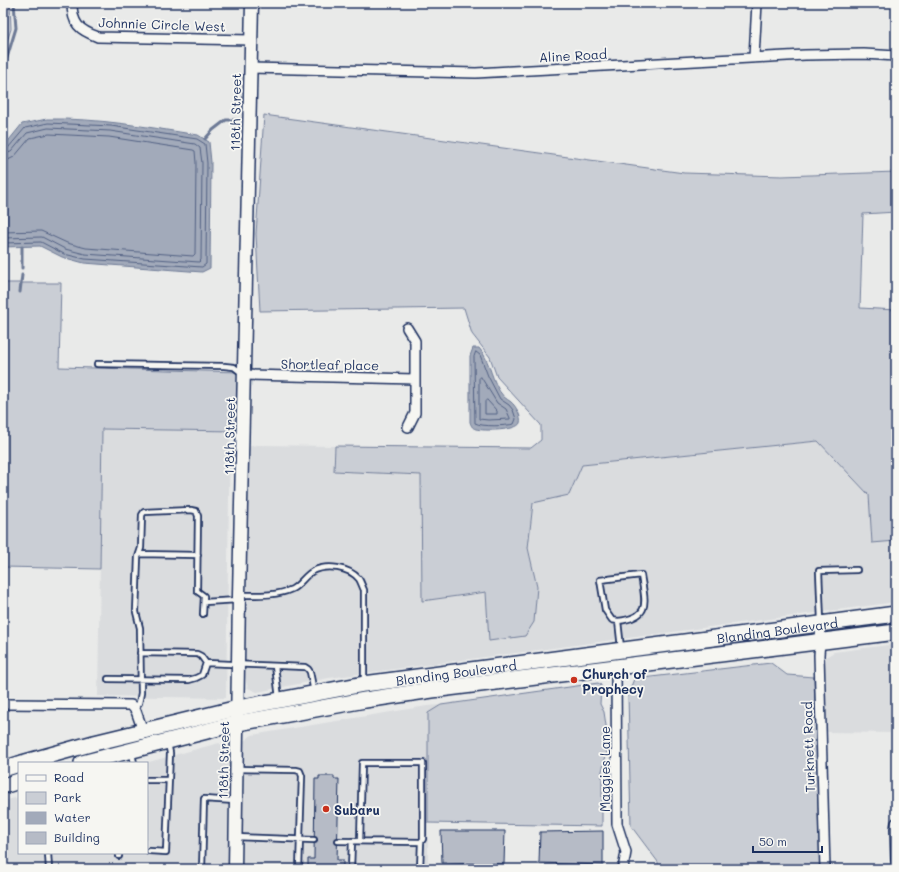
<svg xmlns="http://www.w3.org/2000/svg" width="899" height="872" font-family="Mali,sans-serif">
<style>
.built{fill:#dadcde}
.green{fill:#caced5;stroke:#727e9a}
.water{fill:#a2aaba;stroke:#6c7995}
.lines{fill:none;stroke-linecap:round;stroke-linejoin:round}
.shore{stroke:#516083;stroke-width:1}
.stream{stroke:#6c7995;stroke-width:3}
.building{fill:#b6bbc6;stroke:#1b2f5e}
.service-casing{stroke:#1b2f5e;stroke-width:8}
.minor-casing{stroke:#1b2f5e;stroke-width:12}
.tertiary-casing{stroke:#1b2f5e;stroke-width:15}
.primary-casing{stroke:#1b2f5e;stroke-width:18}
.service{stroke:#f6f6f2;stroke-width:4.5}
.minor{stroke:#f6f6f2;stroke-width:9}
.tertiary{stroke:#f6f6f2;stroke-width:12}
.primary{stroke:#f6f6f2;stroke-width:15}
.poi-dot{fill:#c8321e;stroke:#f6f6f2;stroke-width:1.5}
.labels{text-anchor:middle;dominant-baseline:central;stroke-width:3.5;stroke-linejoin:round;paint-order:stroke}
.street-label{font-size:13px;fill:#1b2f5e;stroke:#f6f6f2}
.poi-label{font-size:13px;font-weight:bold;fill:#1b2f5e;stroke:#f6f6f2;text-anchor:start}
</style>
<rect width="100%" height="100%" fill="#e9eae9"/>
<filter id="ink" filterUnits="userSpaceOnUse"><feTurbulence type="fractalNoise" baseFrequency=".025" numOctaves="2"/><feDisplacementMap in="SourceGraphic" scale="8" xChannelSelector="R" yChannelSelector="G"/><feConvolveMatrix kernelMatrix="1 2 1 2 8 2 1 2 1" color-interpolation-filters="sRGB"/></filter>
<g filter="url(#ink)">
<path class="built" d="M102,429L230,431L226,698L98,696Z
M818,441L869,495L872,543L896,541V602L329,678L257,692L248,688L244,674L247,447L257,445L335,446L334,471L421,475L422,601L486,592L489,641L537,587L528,548L533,503L569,495L582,465Z
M896,644V733L825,732L824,674L826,657L834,652Z
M441,705L428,714V869H241L242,750L244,741L252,735L427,706Z
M219,743L226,748L232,761L230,869H3V801L19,797V853H147V763H145Z"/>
<path class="green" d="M3,3H10L11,29L3,54Z
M264,115L684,173L782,176L896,172V212L863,214L860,308L896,310V541L872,543L869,495L818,441L582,465L569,495L533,503L528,548L537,587L534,622L525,636L489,641L486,592L422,601L421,475L334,471L335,446L531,448L541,440V425L497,377L490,357L472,334L464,308L260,311L256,234Z
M3,283H61L59,367L239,372L236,431L102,429L100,569L3,567Z
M771,663L787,675L814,677L820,869H658V862L631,826L628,694L634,679Z
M598,683L601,685L600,704L604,712L608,739V748L602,771V826L428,823V713L441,705Z"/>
<path class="water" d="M47,119C98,118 148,127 198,135L209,142L211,162L210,268L202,272L84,263L62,257L40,246L3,247V145H5L22,124Z
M473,348H479C491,361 491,383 504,397C506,399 509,400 511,402C516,406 522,417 520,423C517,431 483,431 476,429C472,428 471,425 470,422V356Z"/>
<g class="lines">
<path class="shore" d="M3,149L8,148L25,128L48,123L111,126L197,139L205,144L207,163L206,264L202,267L85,259L64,254L41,242L3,243
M3,154L11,152L27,133L48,128L110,131L195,144L200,148L202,163L201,260L199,262L85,254L65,249L42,237L3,238
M3,160H8L14,157L30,138L49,134L109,137L193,150L195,151L196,163L195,254L193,256L86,248L67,243L41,231L3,232
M476,352L480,355L488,376L500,399L509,405L513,410L516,419L514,424C506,426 482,427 475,423L474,357Z
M481,377L497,403L506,409L510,418V419L488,420L479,419V379Z
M487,400L497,411V414H485V402Z"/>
<path class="stream" d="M3,71L16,28L14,3
M205,139L213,130L226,120H239
M22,268V247
M20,292L22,275"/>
</g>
<path class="building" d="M319,776H334V779H339L337,860H343V869H308V859H314L315,779H319Z
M441,831H505L504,864L442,863Z
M603,831V865L539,863L540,832Z"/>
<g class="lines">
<defs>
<path id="service" d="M97,364L224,366L234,367L243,374
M139,554L198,555
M240,595C257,595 277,596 292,589C300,585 305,575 313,571C327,564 349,567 359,579C361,582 362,586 364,590V683
M204,602L238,600
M618,621L612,620L605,610L600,580L641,575C645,602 652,617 618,621L621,648
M821,621L819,571L857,570
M140,653L197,654L201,656L206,663L305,667L308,669L310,672L314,692
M275,666L279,698
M108,679L189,680L196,678L202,675L206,663
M134,709L139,703L141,693L140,628L136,612L138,557L141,548L142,515L144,512L191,510L196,511L198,516L197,591L204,596L203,614
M132,753L134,763
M237,769L296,770L300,771L302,776L299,869
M147,780H168
M236,837L314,840
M338,841L421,842
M360,841L362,763H423V839L421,842L420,869
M149,851L166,852L170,753L168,743
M48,853L49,869
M119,856V853
M202,869L204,799L235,801
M351,869L352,841"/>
<path id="minor" d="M72,3C72,24 79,30 98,37L251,40
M754,57L757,3
M250,68L476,73L805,55L864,54L896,56
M407,328L415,341V413L408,427
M244,375L415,379
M821,625L819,655L825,869
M616,668L617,824L626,852L623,869
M3,704L131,705L136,711L143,731
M896,823L895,829L896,860"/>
<path id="tertiary" d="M235,869L239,595L252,3"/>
<g id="primary">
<path id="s1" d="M22,763L94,743L238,708L364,684L896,614"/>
<path d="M82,763L238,723L365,700L432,690L896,632"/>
<path d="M3,769L19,764"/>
<path d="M3,786L19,781"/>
</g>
</defs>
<use href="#service" class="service-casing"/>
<use href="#minor" class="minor-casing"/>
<use href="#tertiary" class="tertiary-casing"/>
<use href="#primary" class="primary-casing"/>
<use href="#service" class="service"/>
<use href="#minor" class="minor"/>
<use href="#tertiary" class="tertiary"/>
<use href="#primary" class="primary"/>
</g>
</g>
<g class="poi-dot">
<circle cx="574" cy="680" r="4"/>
<circle cx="326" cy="809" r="4"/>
</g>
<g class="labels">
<g class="street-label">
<text transform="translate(162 24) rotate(2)">Johnnie Circle West</text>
<text transform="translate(573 55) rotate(-3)">Aline Road</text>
<text transform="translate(235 112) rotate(-89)">118th Street</text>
<text transform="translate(330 364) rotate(1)">Shortleaf place</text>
<text transform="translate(229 436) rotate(-89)">118th Street</text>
<text stroke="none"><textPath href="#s1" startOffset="768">Blanding Boulevard</textPath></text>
<text stroke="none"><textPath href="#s1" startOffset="444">Blanding Boulevard</textPath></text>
<text transform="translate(808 747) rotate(-92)">Turknett Road</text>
<text transform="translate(223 760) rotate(-89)">118th Street</text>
<text transform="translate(604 769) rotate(-90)">Maggies Lane</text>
</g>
<g class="poi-label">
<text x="582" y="673">Church of<tspan x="582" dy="15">Prophecy</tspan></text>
<text x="334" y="809">Subaru</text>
</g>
</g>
<rect width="899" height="872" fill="none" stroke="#f6f6f2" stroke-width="16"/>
<rect x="8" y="8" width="883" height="856" fill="none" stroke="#1b2f5e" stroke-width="1.5" filter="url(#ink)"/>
<rect x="18" y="762" width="130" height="92" fill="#f6f6f2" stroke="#9ea6b7"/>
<rect x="26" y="775" width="20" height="6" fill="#f6f6f2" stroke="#9ea6b7"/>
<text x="54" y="782" font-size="12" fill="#1b2f5e">Road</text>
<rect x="26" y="792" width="20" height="12" fill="#caced5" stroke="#9ea6b7"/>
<text x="54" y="802" font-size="12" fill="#1b2f5e">Park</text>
<rect x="26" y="812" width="20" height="12" fill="#a2aaba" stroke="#9ea6b7"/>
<text x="54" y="822" font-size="12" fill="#1b2f5e">Water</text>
<rect x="26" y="832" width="20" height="12" fill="#b6bbc6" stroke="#9ea6b7"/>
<text x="54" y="842" font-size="12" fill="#1b2f5e">Building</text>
<path d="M753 846v6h69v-6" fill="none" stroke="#1b2f5e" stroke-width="2"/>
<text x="759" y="846" font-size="12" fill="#1b2f5e" stroke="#f6f6f2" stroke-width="3" paint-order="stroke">50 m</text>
</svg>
